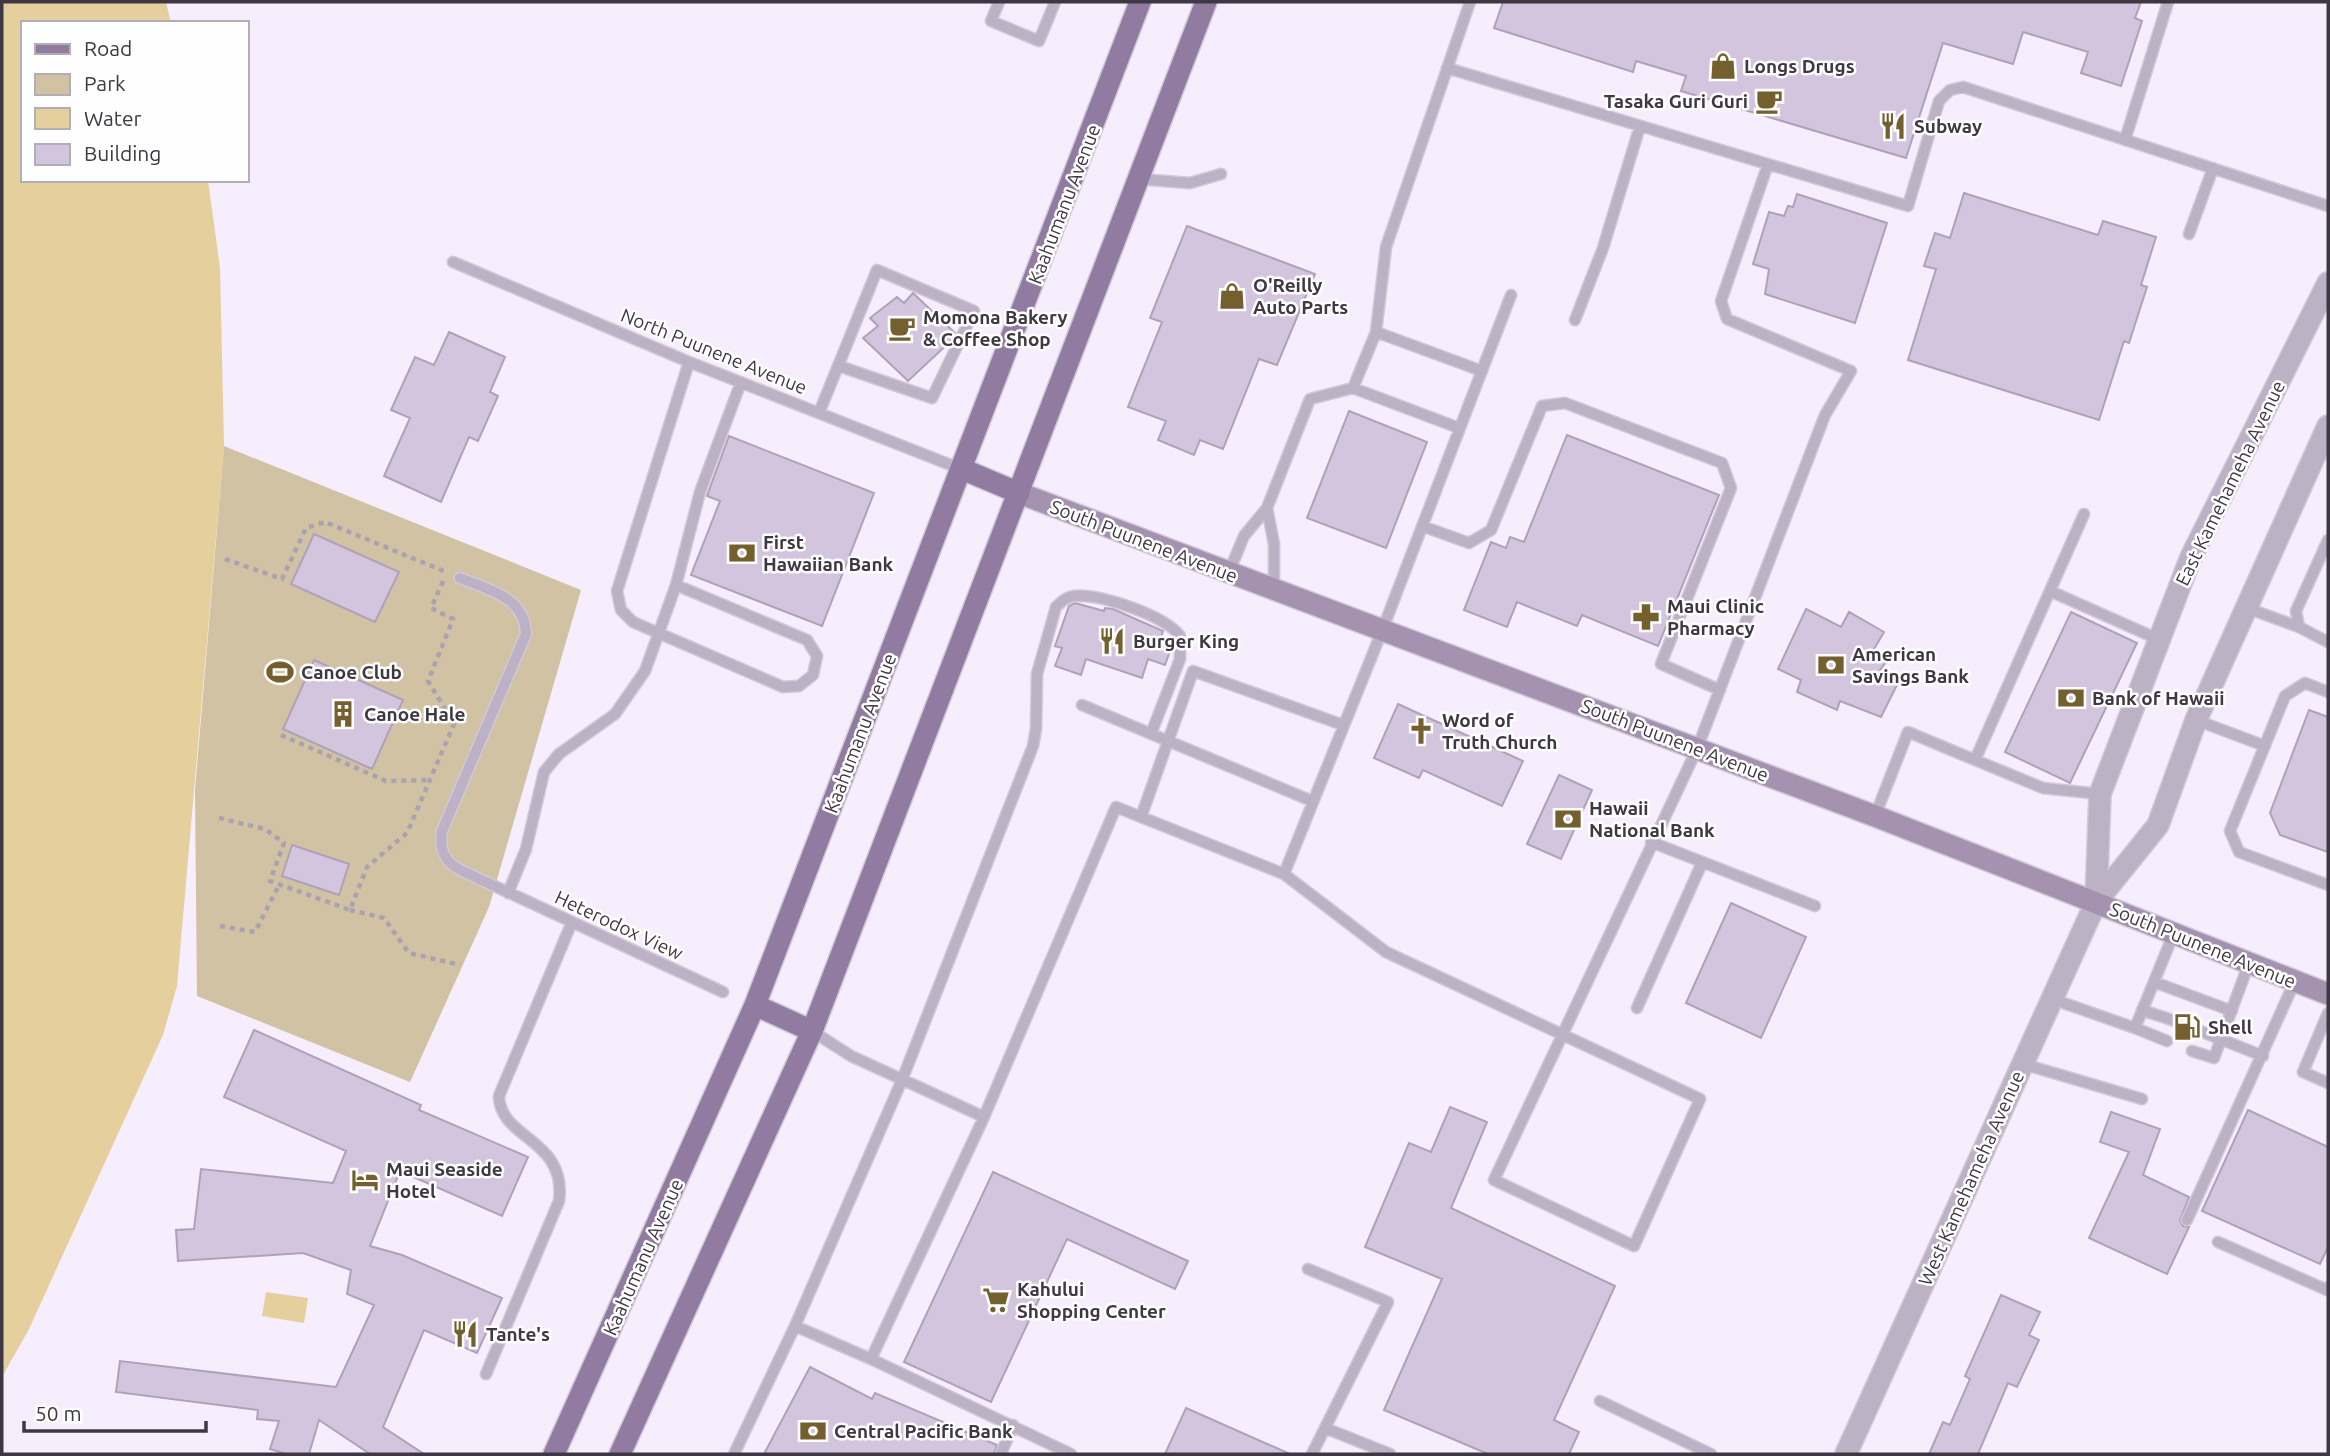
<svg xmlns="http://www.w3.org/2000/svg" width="2330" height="1456" font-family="Ubuntu,sans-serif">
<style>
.green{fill:#d0c2a3}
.water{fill:#e5cf9d}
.building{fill:#d4c5de;stroke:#b0a1ba;stroke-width:2}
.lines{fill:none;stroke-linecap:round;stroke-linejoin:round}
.service-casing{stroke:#d1c9d8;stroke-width:13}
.tertiary-casing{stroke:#d1c9d8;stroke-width:24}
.secondary-casing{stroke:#d1c9d8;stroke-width:24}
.primary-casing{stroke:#d1c9d8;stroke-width:24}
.path{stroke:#aaa2b0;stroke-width:4.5;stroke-dasharray:5 5;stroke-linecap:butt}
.service{stroke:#bdb1c6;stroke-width:10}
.tertiary{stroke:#bdb1c6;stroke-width:21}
.secondary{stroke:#a492b0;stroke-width:21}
.primary{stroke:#917ba0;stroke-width:21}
.labels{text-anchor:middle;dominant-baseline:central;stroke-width:5;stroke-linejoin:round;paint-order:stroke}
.poi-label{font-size:19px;font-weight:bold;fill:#3e3842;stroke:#fefefe;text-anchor:start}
.street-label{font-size:19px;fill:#3e3842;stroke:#fefefe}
</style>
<rect width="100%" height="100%" fill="#f6edfd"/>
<path class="green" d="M224,446L581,590L489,907L410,1082L197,996L195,790Z"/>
<path class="water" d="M2,2H166L171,23H23V180H208L220,268L224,446L177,986L163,1035L29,1329L2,1377Z
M266,1292L308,1298L304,1323L262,1316Z"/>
<path class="building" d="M1503,2H2141L2135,18L2142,21L2121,86L2081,73L2088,52L2023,32L2013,64L1943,43L1906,158L1681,91L1686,76L1636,61L1633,72L1494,28Z
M1964,193L2098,235L2103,221L2156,237L2141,285L2147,287L2129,343L2124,341L2099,420L1908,360L1936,269L1924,266L1935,233L1950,238Z
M1797,194L1887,223L1855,323L1765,294L1769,269L1753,264L1769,212L1784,216L1788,206L1793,207Z
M1187,226L1315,274L1277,365L1259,359L1223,449L1200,440L1194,455L1158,440L1166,421L1128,407L1162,322L1150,318Z
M913,293L955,333L952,340L908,381L863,338L878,326L870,318L897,297L904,303Z
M449,332L505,357L490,392L498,396L478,441L469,437L441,502L384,476L410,418L391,410L415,357L434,365Z
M1349,411L1427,442L1386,548L1307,518Z
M1567,435L1719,495L1658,646L1582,615L1577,626L1517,602L1507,627L1464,610L1491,542L1506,548L1510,537L1524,542Z
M729,436L874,493L822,626L691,575L720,501L707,496Z
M314,534L399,572L375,622L291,584Z
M1075,603L1104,611L1105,608L1113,609L1163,631L1161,637L1172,645L1165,665L1148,659L1142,678L1086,659L1081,675L1055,666L1062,648L1055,646L1069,606Z
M1806,609L1841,627L1849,612L1884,632L1871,654L1886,662L1878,673L1898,683L1881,717L1840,701L1837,710L1797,692L1801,680L1778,669Z
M2071,612L2137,643L2070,783L2005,752Z
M314,660L403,700L372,769L283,729Z
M1398,704L1523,761L1502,806L1423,770L1419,778L1374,758Z
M2309,710L2328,717V852L2280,835L2270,813Z
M1559,775L1592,790L1561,859L1527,844Z
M292,845L349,864L339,895L282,876Z
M1731,903L1806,937L1761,1038L1686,1003Z
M254,1030L421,1105L419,1110L528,1157L502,1216L400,1171L370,1246L402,1255L502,1298L477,1353L424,1330L383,1427L424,1454H370L319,1420L309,1454H286L270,1449L279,1421L257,1419L258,1410L116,1392L120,1361L336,1387L374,1305L347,1294L351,1270L303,1253L178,1261L176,1230L194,1229L201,1169L333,1183L346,1151L224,1097Z
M1450,1107L1487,1122L1451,1208L1615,1286L1554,1420L1579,1432L1569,1454H1488L1384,1410L1442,1279L1365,1247L1409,1143L1431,1152Z
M2248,1110L2328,1147V1247L2320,1264L2202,1211Z
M2111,1112L2160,1129L2143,1175L2189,1197L2180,1220L2183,1226L2189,1227L2167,1274L2089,1238L2129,1152L2100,1142Z
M993,1172L1188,1261L1175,1289L1067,1239L991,1402L904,1362Z
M2001,1295L2040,1312L2029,1335L2039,1340L2017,1387L2008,1383L1978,1454H1929L1943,1422L1950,1425L1970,1379L1965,1376Z
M810,1367L872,1399L875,1393L997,1445L994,1454H764Z
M1186,1408L1290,1454H1165Z"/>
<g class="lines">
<defs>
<path id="service" d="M999,2L991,21L1039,41L1055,2
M1447,68L1908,206L1939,101L1950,90L1963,87L2328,206
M2125,140L2168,2
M1138,179L1190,183L1221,174
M2189,234L2213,168
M453,262L689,362L961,469
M1575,320L1603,248L1640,126
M1376,332L1482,371
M1353,388L1376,332L1386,247L1470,2
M819,413L877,270L974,311L932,398L839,366
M1267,508L1274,544V590
M1422,526L1469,543L1491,530L1542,406L1565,403L1722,463L1731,488L1661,664L1720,690
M2328,540L2296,611L2299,627L2328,642
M1229,572L1244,536L1267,508L1310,399L1353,388L1459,428
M460,578C489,590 525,597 526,634L442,831C439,849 444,861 460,870L723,992
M676,585L807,640L817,656L813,675L799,686L783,687L633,622L621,610L617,591L689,362
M2050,591L2160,640
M2247,608L2299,627
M2328,692L2305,683L2285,696L2230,831L2239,852L2328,885
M1082,705L1312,801
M2196,720L2265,746
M1975,760L2043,788L2100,794
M1875,816L1908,732L1975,760L2084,514
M1141,817L1193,671L1343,725
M1651,842L1815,906
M1284,874L1386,952L1700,1099L1634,1246L1494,1180L1697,749L1825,415L1851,371L1727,319L1721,301L1768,164
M508,893L526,849L544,772L559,754L615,714L645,671L676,585L700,492L741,382
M2154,982L2232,1011
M2052,999L2135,1028L2174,933
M1637,1008L1702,863
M2142,1010L2175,1021
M2328,1013L2303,1072L2328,1083
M2135,1028L2167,1041
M812,1031L851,1056L984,1117
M2200,1031L2263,1056
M2192,1051L2214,1058L2249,963
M2023,1064L2142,1099
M2187,1220L2295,981
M2218,1242L2327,1290L2328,1287
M1308,1269L1388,1302L1325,1428L1390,1454
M871,1359L795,1326L902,1080L1033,746L1036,729L1037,674L1056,607C1061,602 1066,597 1074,596C1101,594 1164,615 1180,636V659L1151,734
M486,1374L559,1201C567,1138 500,1140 499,1096L572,922
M1600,1401L1711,1454
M734,1454L795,1326
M1001,1454L1013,1425
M1071,1454L871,1359L984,1117L1116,807L1284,874L1382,631L1511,295
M1312,1454L1325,1428"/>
<path id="tertiary" d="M2096,902L2100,794L2191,557L2328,283
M1846,1454L2096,902L2158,825L2196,720L2328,426"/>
<path id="secondary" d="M1019,493L1875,816L2328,994"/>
<path id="primary" d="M962,469L1019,493
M755,1005L812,1031
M554,1454L755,1005L1140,2
M620,1454L812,1031L1206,2"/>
</defs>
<use href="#service" class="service-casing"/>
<use href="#tertiary" class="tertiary-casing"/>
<use href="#secondary" class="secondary-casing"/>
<use href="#primary" class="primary-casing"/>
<path class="path" d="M225,559L282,579L306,528L325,522L446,572
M281,735L386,781L431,780
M219,818L265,829L284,843L270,881L350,910L367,867L407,833L454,724L428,681L453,619L431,608L444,579
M350,910L384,918L409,953L460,965
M220,926L255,932L279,885"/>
<use href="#service" class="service"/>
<use href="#tertiary" class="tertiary"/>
<use href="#secondary" class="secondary"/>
<use href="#primary" class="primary"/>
</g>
<defs>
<symbol id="shop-bare" viewBox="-9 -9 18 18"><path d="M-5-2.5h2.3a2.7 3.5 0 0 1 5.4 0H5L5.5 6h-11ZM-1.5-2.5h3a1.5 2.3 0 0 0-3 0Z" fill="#74602f" stroke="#fefefe" stroke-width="2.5" paint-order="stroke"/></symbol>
<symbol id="cafe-bare" viewBox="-9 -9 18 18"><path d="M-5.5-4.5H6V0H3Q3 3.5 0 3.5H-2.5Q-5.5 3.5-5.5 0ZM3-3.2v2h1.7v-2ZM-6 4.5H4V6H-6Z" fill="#74602f" stroke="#fefefe" stroke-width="2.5" paint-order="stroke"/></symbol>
<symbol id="restaurant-bare" viewBox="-9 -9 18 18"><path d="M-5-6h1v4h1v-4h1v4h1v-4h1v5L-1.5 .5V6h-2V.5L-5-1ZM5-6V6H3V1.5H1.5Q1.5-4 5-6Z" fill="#74602f" stroke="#fefefe" stroke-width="2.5" paint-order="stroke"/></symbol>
<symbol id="bank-bare" viewBox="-9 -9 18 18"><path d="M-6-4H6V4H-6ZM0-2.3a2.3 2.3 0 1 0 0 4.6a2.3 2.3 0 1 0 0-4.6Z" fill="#74602f" stroke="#fefefe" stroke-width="2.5" paint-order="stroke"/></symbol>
<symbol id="pharmacy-bare" viewBox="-9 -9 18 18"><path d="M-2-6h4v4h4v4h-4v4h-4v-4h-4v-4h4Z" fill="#74602f" stroke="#fefefe" stroke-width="2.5" paint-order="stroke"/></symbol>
<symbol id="stadium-bare" viewBox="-9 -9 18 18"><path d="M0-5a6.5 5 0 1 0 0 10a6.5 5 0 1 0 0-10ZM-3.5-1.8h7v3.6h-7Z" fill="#74602f" stroke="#fefefe" stroke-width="2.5" paint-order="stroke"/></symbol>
<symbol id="building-bare" viewBox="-9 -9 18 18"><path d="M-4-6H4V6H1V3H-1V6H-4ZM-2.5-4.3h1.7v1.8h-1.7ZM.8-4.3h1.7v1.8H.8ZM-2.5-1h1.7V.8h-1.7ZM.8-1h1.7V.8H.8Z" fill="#74602f" stroke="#fefefe" stroke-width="2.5" paint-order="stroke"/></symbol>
<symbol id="church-bare" viewBox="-9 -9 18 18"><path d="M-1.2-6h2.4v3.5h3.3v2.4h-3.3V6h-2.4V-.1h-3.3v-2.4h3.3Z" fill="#74602f" stroke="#fefefe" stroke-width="2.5" paint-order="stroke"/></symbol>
<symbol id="fuel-bare" viewBox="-9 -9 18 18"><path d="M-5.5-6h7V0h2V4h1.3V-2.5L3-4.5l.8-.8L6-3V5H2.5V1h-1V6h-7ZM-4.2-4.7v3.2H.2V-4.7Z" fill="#74602f" stroke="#fefefe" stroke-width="2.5" paint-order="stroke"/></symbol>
<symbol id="hotel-bare" viewBox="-9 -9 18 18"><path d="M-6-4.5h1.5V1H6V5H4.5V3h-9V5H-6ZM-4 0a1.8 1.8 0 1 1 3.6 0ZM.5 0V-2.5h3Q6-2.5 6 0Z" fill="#74602f" stroke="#fefefe" stroke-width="2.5" paint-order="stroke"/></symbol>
<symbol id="supermarket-bare" viewBox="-9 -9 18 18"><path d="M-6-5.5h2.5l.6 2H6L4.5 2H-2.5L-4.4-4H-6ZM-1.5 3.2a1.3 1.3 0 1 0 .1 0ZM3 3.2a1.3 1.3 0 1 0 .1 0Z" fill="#74602f" stroke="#fefefe" stroke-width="2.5" paint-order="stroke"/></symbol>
</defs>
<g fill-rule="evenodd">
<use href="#shop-bare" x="1704" y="47" width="38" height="38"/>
<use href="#cafe-bare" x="1750" y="82" width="38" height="38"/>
<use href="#restaurant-bare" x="1874" y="107" width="38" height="38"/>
<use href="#shop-bare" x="1213" y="277" width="38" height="38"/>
<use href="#cafe-bare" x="883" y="309" width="38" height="38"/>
<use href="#bank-bare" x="723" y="534" width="38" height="38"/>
<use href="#pharmacy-bare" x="1627" y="598" width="38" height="38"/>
<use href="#restaurant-bare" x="1093" y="622" width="38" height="38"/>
<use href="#bank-bare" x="1812" y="646" width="38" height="38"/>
<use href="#stadium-bare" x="261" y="653" width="38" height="38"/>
<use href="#bank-bare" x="2052" y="679" width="38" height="38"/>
<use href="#building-bare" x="324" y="695" width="38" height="38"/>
<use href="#church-bare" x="1402" y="712" width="38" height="38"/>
<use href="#bank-bare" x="1549" y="800" width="38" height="38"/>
<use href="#fuel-bare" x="2168" y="1008" width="38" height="38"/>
<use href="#hotel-bare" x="346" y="1161" width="38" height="38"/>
<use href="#supermarket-bare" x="977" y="1281" width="38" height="38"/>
<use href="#restaurant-bare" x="446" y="1315" width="38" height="38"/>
<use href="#bank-bare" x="794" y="1412" width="38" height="38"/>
</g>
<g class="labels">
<g class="poi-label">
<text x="1744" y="66">Longs Drugs</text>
<text x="1748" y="101" text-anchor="end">Tasaka Guri Guri</text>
<text x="1914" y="126">Subway</text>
<text x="1253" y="285">O'Reilly<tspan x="1253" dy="22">Auto Parts</tspan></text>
<text x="923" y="317">Momona Bakery<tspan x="923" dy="22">&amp; Coffee Shop</tspan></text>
<text x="763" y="542">First<tspan x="763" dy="22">Hawaiian Bank</tspan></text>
<text x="1667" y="606">Maui Clinic<tspan x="1667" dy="22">Pharmacy</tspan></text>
<text x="1133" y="641">Burger King</text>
<text x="1852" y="654">American<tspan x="1852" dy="22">Savings Bank</tspan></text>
<text x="301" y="672">Canoe Club</text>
<text x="2092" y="698">Bank of Hawaii</text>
<text x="364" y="714">Canoe Hale</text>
<text x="1442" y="720">Word of<tspan x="1442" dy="22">Truth Church</tspan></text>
<text x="1589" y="808">Hawaii<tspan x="1589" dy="22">National Bank</tspan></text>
<text x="2208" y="1027">Shell</text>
<text x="386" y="1169">Maui Seaside<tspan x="386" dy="22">Hotel</tspan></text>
<text x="1017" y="1289">Kahului<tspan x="1017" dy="22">Shopping Center</tspan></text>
<text x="486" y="1334">Tante's</text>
<text x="834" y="1431">Central Pacific Bank</text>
</g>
<g class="street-label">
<text transform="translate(1064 204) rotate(-69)">Kaahumanu Avenue</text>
<text transform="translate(714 351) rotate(22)">North Puunene Avenue</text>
<text transform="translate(2230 483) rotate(-64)">East Kamehameha Avenue</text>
<text transform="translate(1144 541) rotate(21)">South Puunene Avenue</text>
<text transform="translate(860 733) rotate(-69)">Kaahumanu Avenue</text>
<text transform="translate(1675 740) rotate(21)">South Puunene Avenue</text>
<text transform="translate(619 925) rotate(25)">Heterodox View</text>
<text transform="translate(2203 945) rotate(22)">South Puunene Avenue</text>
<text transform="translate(1971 1178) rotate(-66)">West Kamehameha Avenue</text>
<text transform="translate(643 1257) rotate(-66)">Kaahumanu Avenue</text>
</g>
</g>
<rect width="2330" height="1456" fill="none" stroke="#3e3842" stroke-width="7"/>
<rect x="21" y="21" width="228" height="161" fill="#fefefe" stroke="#b1afb3" stroke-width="2"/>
<rect x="35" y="44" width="35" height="10" fill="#917ba0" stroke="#b1afb3" stroke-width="2"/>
<text x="84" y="56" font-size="21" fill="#3e3842">Road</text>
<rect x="35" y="74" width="35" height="21" fill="#d0c2a3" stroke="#b1afb3" stroke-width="2"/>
<text x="84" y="91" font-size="21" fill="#3e3842">Park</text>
<rect x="35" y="108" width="35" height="21" fill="#e5cf9d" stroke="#b1afb3" stroke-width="2"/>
<text x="84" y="126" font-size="21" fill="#3e3842">Water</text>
<rect x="35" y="144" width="35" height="21" fill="#d4c5de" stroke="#b1afb3" stroke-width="2"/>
<text x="84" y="161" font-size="21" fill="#3e3842">Building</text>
<path d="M24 1421v10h182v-10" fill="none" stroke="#3e3842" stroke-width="3.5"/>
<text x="35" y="1421" font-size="21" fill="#3e3842" stroke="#fefefe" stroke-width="5" paint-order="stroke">50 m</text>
</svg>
